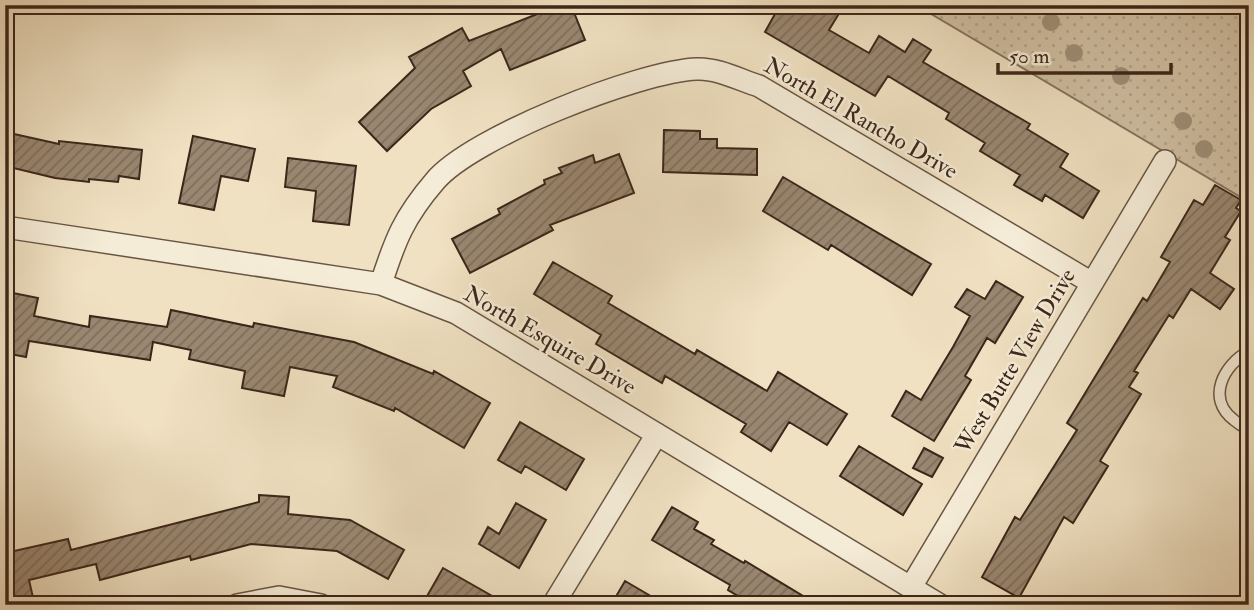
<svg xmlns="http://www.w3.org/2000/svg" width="1254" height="610" font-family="'IM FELL Double Pica',serif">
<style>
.park{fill:url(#park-dots);stroke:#867460;stroke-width:2}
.building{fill:url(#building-hatch);stroke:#3c261a;stroke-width:2}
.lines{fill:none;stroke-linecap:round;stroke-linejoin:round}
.lane-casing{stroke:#695544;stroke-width:13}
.street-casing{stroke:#695544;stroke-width:24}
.lane{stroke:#f5ecd7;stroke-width:10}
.street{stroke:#f5ecd7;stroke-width:21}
.tree{fill:#a19079}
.labels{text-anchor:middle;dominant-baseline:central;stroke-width:5;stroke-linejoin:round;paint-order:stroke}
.street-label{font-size:23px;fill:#3c261a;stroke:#f5ecd7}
</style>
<defs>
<pattern id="park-dots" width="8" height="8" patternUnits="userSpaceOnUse" patternTransform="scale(1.75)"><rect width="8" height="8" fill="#d1c1a5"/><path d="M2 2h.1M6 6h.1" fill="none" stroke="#b4a68d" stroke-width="1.8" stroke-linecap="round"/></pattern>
<pattern id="building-hatch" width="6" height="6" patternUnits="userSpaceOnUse" patternTransform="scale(1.75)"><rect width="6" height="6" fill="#9a8771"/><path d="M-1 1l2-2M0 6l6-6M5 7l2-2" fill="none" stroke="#7f6e5c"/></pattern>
</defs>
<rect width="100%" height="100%" fill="#f0e1c2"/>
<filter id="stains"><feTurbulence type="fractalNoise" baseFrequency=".00286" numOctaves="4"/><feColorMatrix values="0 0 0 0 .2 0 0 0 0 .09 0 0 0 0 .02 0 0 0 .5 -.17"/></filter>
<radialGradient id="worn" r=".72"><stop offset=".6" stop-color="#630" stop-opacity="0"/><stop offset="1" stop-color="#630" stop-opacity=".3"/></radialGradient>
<path class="park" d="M916,5H1249V202Z"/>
<path class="building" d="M560,5H571L585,40L510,70L501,49L463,71L471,86L431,109L387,151L359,122L415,68L409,57L462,28L469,41Z
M780,5H821L838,15L829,30L869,53L879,36L905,52L913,39L931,50L923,62L1030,124L1027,129L1068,154L1060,167L1099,191L1083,218L1045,195L1042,201L1014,185L1020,175L980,151L985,143L946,119L949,113L888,76L875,96L765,32Z
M664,130L700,131V139H717V148L757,149V175L663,172Z
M5,132L59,144V141L142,150L139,179L119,176L118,182L89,179V182L55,178L5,166Z
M193,136L255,149L248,181L221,176L214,210L179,203Z
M619,154L634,193L550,225L553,230L470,273L452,239L500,214L498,209L545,184L544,180L562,173L559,168L593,155L595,163Z
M288,158L356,166L349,225L313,221L316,191L285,187Z
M783,177L931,264L912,295L831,245L828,250L763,211Z
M1215,185L1241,200L1236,208L1241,211L1225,237L1230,240L1210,273L1234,289L1220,309L1191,289L1173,318L1169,315L1134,371L1138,373L1129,387L1141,394L1100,461L1108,466L1073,523L1064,517L1019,598L982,577L1015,517L1020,520L1077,430L1067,423L1143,298L1147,301L1170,262L1161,257L1194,200L1203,205Z
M553,262L612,296L608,303L695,354L697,350L767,391L778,372L847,414L827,445L789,422L771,451L741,432L746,424L665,376L662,383L596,344L601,335L534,294Z
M996,281L1023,297L995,343L987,338L965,376L971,380L934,441L892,416L906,391L921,400L953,347L970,316L955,307L967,289L985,299Z
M13,293L38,298L34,316L89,327L90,316L167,327L171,310L253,327L254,323L354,342L433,374L434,371L490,403L464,448L395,408L394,411L333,387L337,376L290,367L284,396L242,388L245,371L189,359L191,350L153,342L150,360L29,341L26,357L5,353V329Z
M520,422L584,459L566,490L525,466L521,473L498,460Z
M859,446L922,484L903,515L840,476Z
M924,448L943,458L932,477L913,468Z
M259,495L289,497L288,514L350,520L404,550L388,579L337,551L251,544L191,560L190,556L100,580L96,564L29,580L34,602L5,605V553L68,539L71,550L259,502Z
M516,503L546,520L519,568L479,544L488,527L499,534Z
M672,507L698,522L694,529L714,540L711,544L744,563L745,561L818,605H753L728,590L730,585L652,540Z
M443,568L508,605H422Z
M625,581L666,605H611Z"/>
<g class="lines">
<defs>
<path id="lane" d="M1249,351C1223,365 1206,399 1234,420C1239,424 1242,427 1249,427"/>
<path id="street" d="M5,227L381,284L456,313L940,605
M381,284C395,240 404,217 435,181C472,137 640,71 697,69C717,68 740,80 759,86L1092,283
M911,587L1165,161
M237,605L279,597L321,605
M553,605L657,434"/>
</defs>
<use href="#lane" class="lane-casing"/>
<use href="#street" class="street-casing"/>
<use href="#lane" class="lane"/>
<use href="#street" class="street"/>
</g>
<g class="tree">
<circle cx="1051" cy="22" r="9"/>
<circle cx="1074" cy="53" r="9"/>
<circle cx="1121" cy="76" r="9"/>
<circle cx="1183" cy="121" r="9"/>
<circle cx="1204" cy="149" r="9"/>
</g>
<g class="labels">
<g class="street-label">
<text transform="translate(861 118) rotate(30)">North El Rancho Drive</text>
<text transform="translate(550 340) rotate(30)">North Esquire Drive</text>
<text transform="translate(1015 361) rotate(-59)">West Butte View Drive</text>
</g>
</g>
<rect width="1254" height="610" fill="none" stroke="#f0e1c2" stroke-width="28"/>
<rect x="7" y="7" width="1240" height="596" fill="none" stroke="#3c261a" stroke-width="3.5"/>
<rect x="14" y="14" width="1226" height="582" fill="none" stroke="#3c261a" stroke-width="2"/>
<path d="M998 63v10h173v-10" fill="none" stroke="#3c261a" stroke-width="3.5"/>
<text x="1009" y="63" font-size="21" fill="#3c261a" stroke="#f5ecd7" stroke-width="5" paint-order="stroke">50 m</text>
<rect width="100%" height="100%" filter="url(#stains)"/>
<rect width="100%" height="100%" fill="url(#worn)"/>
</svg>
